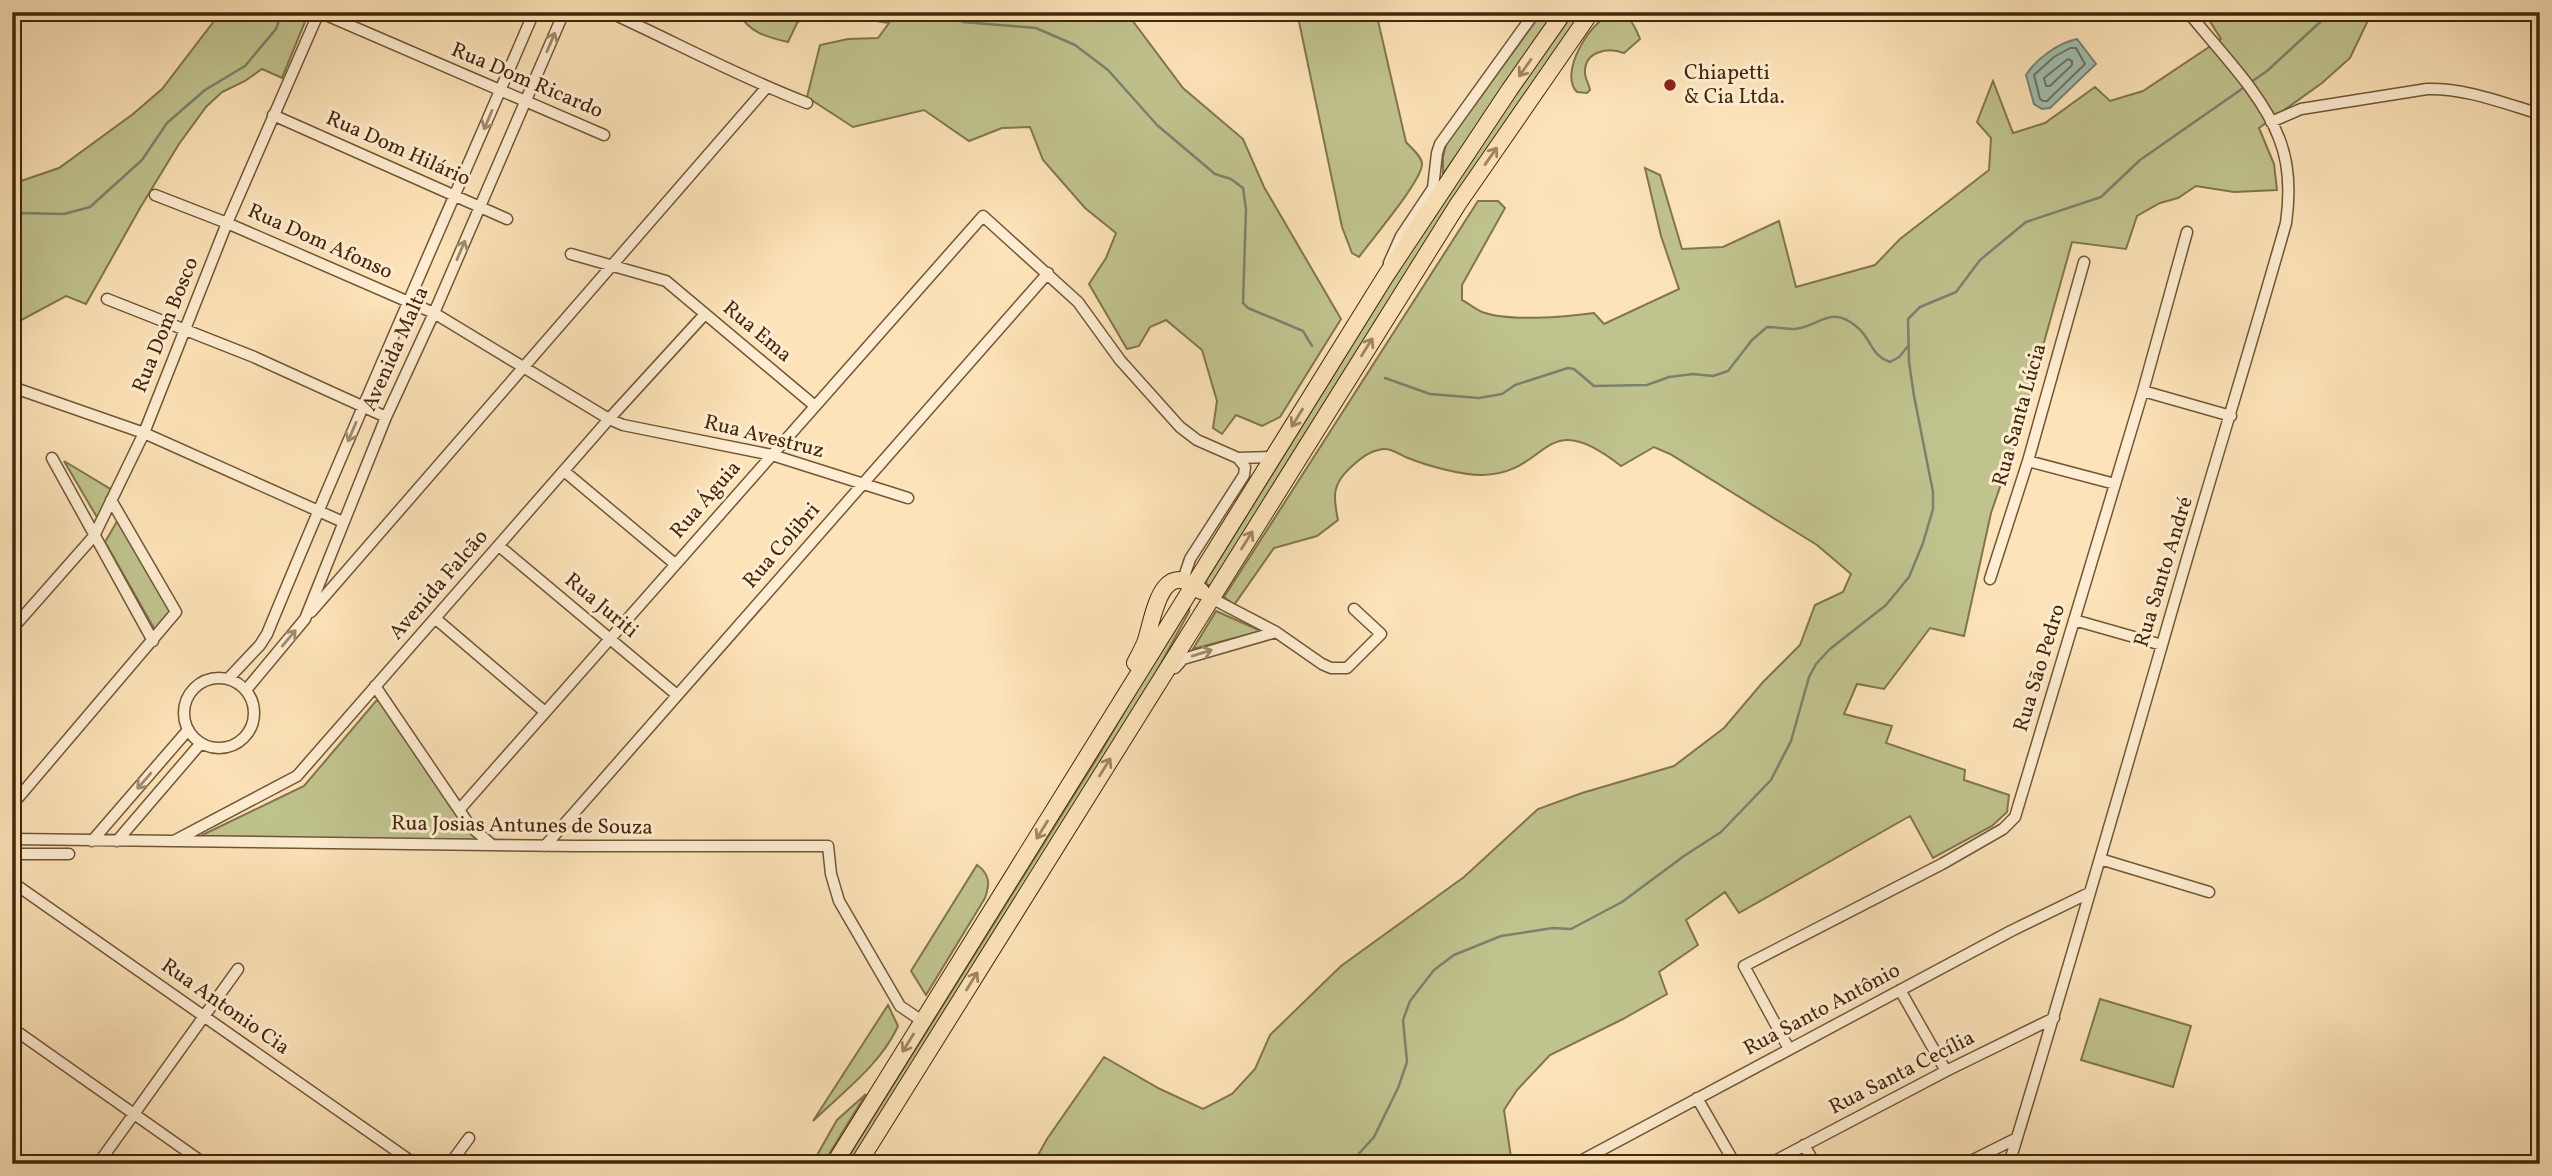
<svg xmlns="http://www.w3.org/2000/svg" width="2552" height="1176" font-family="Vollkorn,serif">
<style>
.green{fill:#c0c38e;stroke:#82754c;stroke-width:2}
.water{fill:#9fbeb1;stroke:#7a826e;stroke-width:2}
.lines{fill:none;stroke-linecap:round;stroke-linejoin:round}
.shore{stroke:#71725d;stroke-width:2}
.stream{stroke:#7a826e;stroke-width:2.5}
.minor-casing{stroke:#725635;stroke-width:13}
.highway-casing{stroke:#432709;stroke-width:18}
.minor{stroke:#feedd2;stroke-width:10}
.highway{stroke:#fde3b9;stroke-width:16}
.oneway{stroke:#a08a6e}
.oneway2{stroke:#a08561}
.poi-dot{fill:#8f2418;stroke:#feedd2;stroke-width:2.5}
.labels{text-anchor:middle;dominant-baseline:central;stroke-width:6;stroke-linejoin:round;paint-order:stroke}
.poi-label{font-size:21px;fill:#432709;stroke:#feedd2;text-anchor:start}
.street-label{font-size:21px;fill:#432709;stroke:#feedd2}
</style>
<rect width="100%" height="100%" fill="#fde3b9"/>
<filter id="stains"><feTurbulence type="fractalNoise" baseFrequency=".00286" numOctaves="4"/><feColorMatrix values="0 0 0 0 .2 0 0 0 0 .09 0 0 0 0 .02 0 0 0 .5 -.17"/></filter>
<radialGradient id="worn" r=".72"><stop offset=".6" stop-color="#630" stop-opacity="0"/><stop offset="1" stop-color="#630" stop-opacity=".3"/></radialGradient>
<path class="green" d="M221,12H309L282,78L262,69L245,81L222,92L206,107L179,144L140,208L86,304L66,296L12,325V184L59,168L133,114L162,89Z
M738,12H809L797,23L788,42C767,37 749,33 738,12Z
M818,12H1126L1183,88L1243,139L1264,187L1341,319L1280,417L1262,426L1236,415L1222,434L1213,428L1217,401L1202,350L1166,320L1150,327L1139,346L1127,349L1089,284L1106,258L1116,233L1085,208L1043,160L1030,127L1002,128L969,141L924,110L853,127L807,97L820,45L848,39L878,38L889,23Z
M1297,12H1376L1406,142C1411,148 1422,156 1422,164C1422,181 1371,240 1359,257L1352,253L1342,227Z
M1542,12H1558L1443,174V157L1446,144Z
M1572,12H1585L1212,585H1207L1206,581L1466,161Z
M2204,12H2372L2350,58L2322,83L2259,128L2274,164L2277,190L2234,192L2196,186L2178,198L2160,203L2137,216L2126,249L2072,242L2019,432L1991,513L1964,636L1930,628L1884,689L1857,684L1844,714L1892,726L1886,743L1965,770L1964,780L2009,795L2007,812L1992,826L1933,858L1910,816L1739,913L1725,892L1686,920L1698,945L1659,972L1667,994L1623,1019L1550,1055L1517,1090L1504,1110L1512,1164H1033L1047,1139L1104,1057L1160,1089L1203,1109L1232,1094L1255,1069L1270,1035L1341,966L1464,877L1538,809L1582,793L1674,766L1724,728L1763,682L1800,645L1815,605L1843,592L1851,574L1817,545L1670,454L1654,447L1621,466C1541,403 1551,474 1482,475C1461,475 1428,466 1408,458C1400,455 1392,448 1383,449C1369,451 1361,458 1351,467C1332,484 1333,496 1338,520L1317,536L1274,548L1234,605L1224,597L1478,201H1498L1505,208L1462,285V300C1468,303 1475,309 1482,312C1509,322 1565,317 1594,313L1604,324L1679,289L1661,236L1645,168L1660,175L1682,249L1723,247L1779,221L1796,287L1875,265L1900,239L1989,170L1991,138L1977,122L1993,81L2013,133L2045,123L2095,87L2110,101L2143,91L2221,39Z
M1610,15C1632,17 1632,20 1640,39L1624,53C1608,47 1584,51 1585,73C1585,78 1589,84 1590,90L1587,93L1577,92C1558,73 1591,21 1610,15Z
M64,461L112,490L98,519Z
M119,518L172,611L155,630L105,542Z
M1190,601L1189,612L1108,761L856,1164H844L1099,755Z
M1216,611L1261,631L1193,649Z
M376,701H380L468,830L479,841L196,838L304,786Z
M977,865C990,874 990,884 985,898L926,995L911,971Z
M2100,999L2191,1026L2173,1087L2081,1060Z
M888,1005L898,1026C881,1064 842,1093 813,1121Z
M866,1094L823,1164H812L837,1120Z"/>
<path class="water" d="M2077,39L2096,64L2050,108L2042,109L2034,104L2026,75C2036,59 2058,43 2077,39Z"/>
<g class="lines">
<path class="shore" d="M2070,48H2076L2085,64L2047,101H2043L2040,99L2034,75L2054,57Z
M2068,59L2072,61V65L2050,86H2046L2044,78Z"/>
<path class="stream" d="M943,12L963,22L1036,28L1075,45L1108,70L1157,125L1215,174L1231,179L1243,188L1246,209L1243,303L1248,308L1303,331L1312,346
M2251,82L2267,71L2331,12
M12,216L19,213L64,214L90,207L142,160L167,123L205,90L245,66L276,29L282,12
M1385,378L1430,394L1479,398L1502,394L1515,385L1568,368L1574,369L1594,386L1647,385L1669,377L1693,374L1713,376L1728,371L1752,340L1767,327C1776,327 1786,329 1795,329C1819,327 1830,304 1857,327C1872,339 1870,355 1890,362L1899,357L1909,345
M1347,1164L1355,1158L1374,1137L1398,1088L1407,1062L1403,1020L1410,1001L1434,970L1454,955L1501,936L1553,928L1571,929L1622,902L1684,856L1721,832L1771,780L1791,741L1809,677L1816,664L1830,649L1886,605L1909,577L1923,543L1933,509V492L1914,396L1909,362L1908,319L1920,307L1956,292L1980,260L2026,222L2101,197L2140,160L2246,86"/>
<defs>
<path id="minor" d="M609,12C675,42 739,77 807,103
M273,115L507,219
M2271,122L2301,109L2427,89C2466,88 2503,103 2540,114
M155,195L227,223L434,313L609,419L623,425L772,455L908,498
M571,254L666,281L815,406
M1389,263L1401,236L1433,188L1437,153L1440,144L1535,12
M107,299L254,357L386,417
M12,387L144,433L343,522
M2143,391L2231,416
M52,458L153,641
M1238,458L1272,457
M2028,461L2115,484
M564,471L675,564
M499,546L677,695
M1990,579L2028,461L2084,262
M1211,598L1276,632L1322,664L1331,668H1347L1381,634L1354,609
M311,612L766,88
M436,619L545,712
M2074,620L2162,645
M12,629L94,536L144,433L227,223L319,12L604,135
M1175,668L1183,659L1276,632
M184 713a35 35 0 1 1 70 0a35 35 0 1 1-70 0Z
M228,679L260,645L267,634C353,425 445,219 534,12
M375,686L470,826L491,844
M246,690L305,619L386,417L434,313L564,12
M12,805L176,612L111,500
M459,810L983,216L1078,302L1120,360L1180,427L1197,440L1238,458L1245,467L1244,475L1190,559L1183,580
M12,839L575,846H828L831,874L839,901L900,1006L922,1021
M92,841L188,730
M117,841L201,743
M174,841L297,776L609,419L705,314
M545,846L1048,273
M12,854H69
M2100,859L2209,892
M12,882L415,1164
M1900,990L1946,1071
M12,1028L205,1164
M1789,1049L1744,966L1942,864L2003,829L2015,817L2143,391L2187,232
M1697,1098L1735,1164
M1804,1145L1815,1164
M98,1164L238,969
M450,1164L469,1138
M1575,1164L2011,931L2089,893
M1769,1164L1946,1071L2054,1018
M1965,1164L2017,1138
M2009,1164C2062,991 2112,818 2162,645C2202,504 2246,364 2286,223C2290,195 2290,165 2279,138C2262,93 2218,50 2188,12"/>
<path id="highway" d="M1135,663C1138,657 1142,650 1145,643C1154,617 1160,555 1201,591
M834,1164L1385,277L1510,89L1564,12
M858,1164L1458,204L1591,12"/>
</defs>
<use href="#minor" class="minor-casing"/>
<use href="#highway" class="highway-casing"/>
<use href="#minor" class="minor"/>
<use href="#highway" class="highway"/>
</g>
<defs><path id="oneway-shaft" d="M-6 0H5M1.5-3L5.5 0L1.5 3" fill="none" stroke-width="1.6" stroke-linecap="round" stroke-linejoin="round" transform="scale(1.75)"/></defs>
<g class="oneway">
<use href="#oneway-shaft" transform="translate(551 42) rotate(-67)"/>
<use href="#oneway-shaft" transform="translate(488 120) rotate(113)"/>
<use href="#oneway-shaft" transform="translate(461 250) rotate(-67)"/>
<use href="#oneway-shaft" transform="translate(352 432) rotate(113)"/>
<use href="#oneway-shaft" transform="translate(289 638) rotate(-50)"/>
<use href="#oneway-shaft" transform="translate(1202 653) rotate(-17)"/>
<use href="#oneway-shaft" transform="translate(144 781) rotate(131)"/>
</g>
<g class="oneway2">
<use href="#oneway-shaft" transform="translate(1525 68) rotate(125)"/>
<use href="#oneway-shaft" transform="translate(1491 156) rotate(-55)"/>
<use href="#oneway-shaft" transform="translate(1367 347) rotate(-58)"/>
<use href="#oneway-shaft" transform="translate(1297 418) rotate(122)"/>
<use href="#oneway-shaft" transform="translate(1247 540) rotate(-58)"/>
<use href="#oneway-shaft" transform="translate(1105 767) rotate(-58)"/>
<use href="#oneway-shaft" transform="translate(1042 830) rotate(122)"/>
<use href="#oneway-shaft" transform="translate(972 981) rotate(-58)"/>
<use href="#oneway-shaft" transform="translate(908 1043) rotate(122)"/>
</g>
<circle class="poi-dot" cx="1670" cy="85" r="7"/>
<g class="labels">
<g class="poi-label">
<text x="1684" y="73">Chiapetti<tspan x="1684" dy="24">&amp; Cia Ltda.</tspan></text>
</g>
<g class="street-label">
<text transform="translate(527 81) rotate(23)">Rua Dom Ricardo</text>
<text transform="translate(398 149) rotate(24)">Rua Dom Hilário</text>
<text transform="translate(320 242) rotate(24)">Rua Dom Afonso</text>
<text transform="translate(166 325) rotate(-68)">Rua Dom Bosco</text>
<text transform="translate(757 332) rotate(40)">Rua Ema</text>
<text transform="translate(396 349) rotate(-66)">Avenida Malta</text>
<text transform="translate(2020 415) rotate(-74)">Rua Santa Lúcia</text>
<text transform="translate(764 437) rotate(14)">Rua Avestruz</text>
<text transform="translate(706 500) rotate(-49)">Rua Águia</text>
<text transform="translate(782 546) rotate(-49)">Rua Colibri</text>
<text transform="translate(2164 572) rotate(-73)">Rua Santo André</text>
<text transform="translate(439 585) rotate(-49)">Avenida Falcão</text>
<text transform="translate(601 606) rotate(40)">Rua Juriti</text>
<text transform="translate(2040 668) rotate(-73)">Rua São Pedro</text>
<text transform="translate(522 826) rotate(1)">Rua Josias Antunes de Souza</text>
<text transform="translate(225 1007) rotate(35)">Rua Antonio Cia</text>
<text transform="translate(1822 1010) rotate(-28)">Rua Santo Antônio</text>
<text transform="translate(1902 1073) rotate(-27)">Rua Santa Cecília</text>
</g>
</g>
<rect width="2552" height="1176" fill="none" stroke="#fde3b9" stroke-width="42"/>
<rect x="14" y="14" width="2524" height="1148" fill="none" stroke="#432709" stroke-width="3.5"/>
<rect x="21" y="21" width="2510" height="1134" fill="none" stroke="#432709" stroke-width="2"/>
<rect width="100%" height="100%" filter="url(#stains)"/>
<rect width="100%" height="100%" fill="url(#worn)"/>
</svg>
